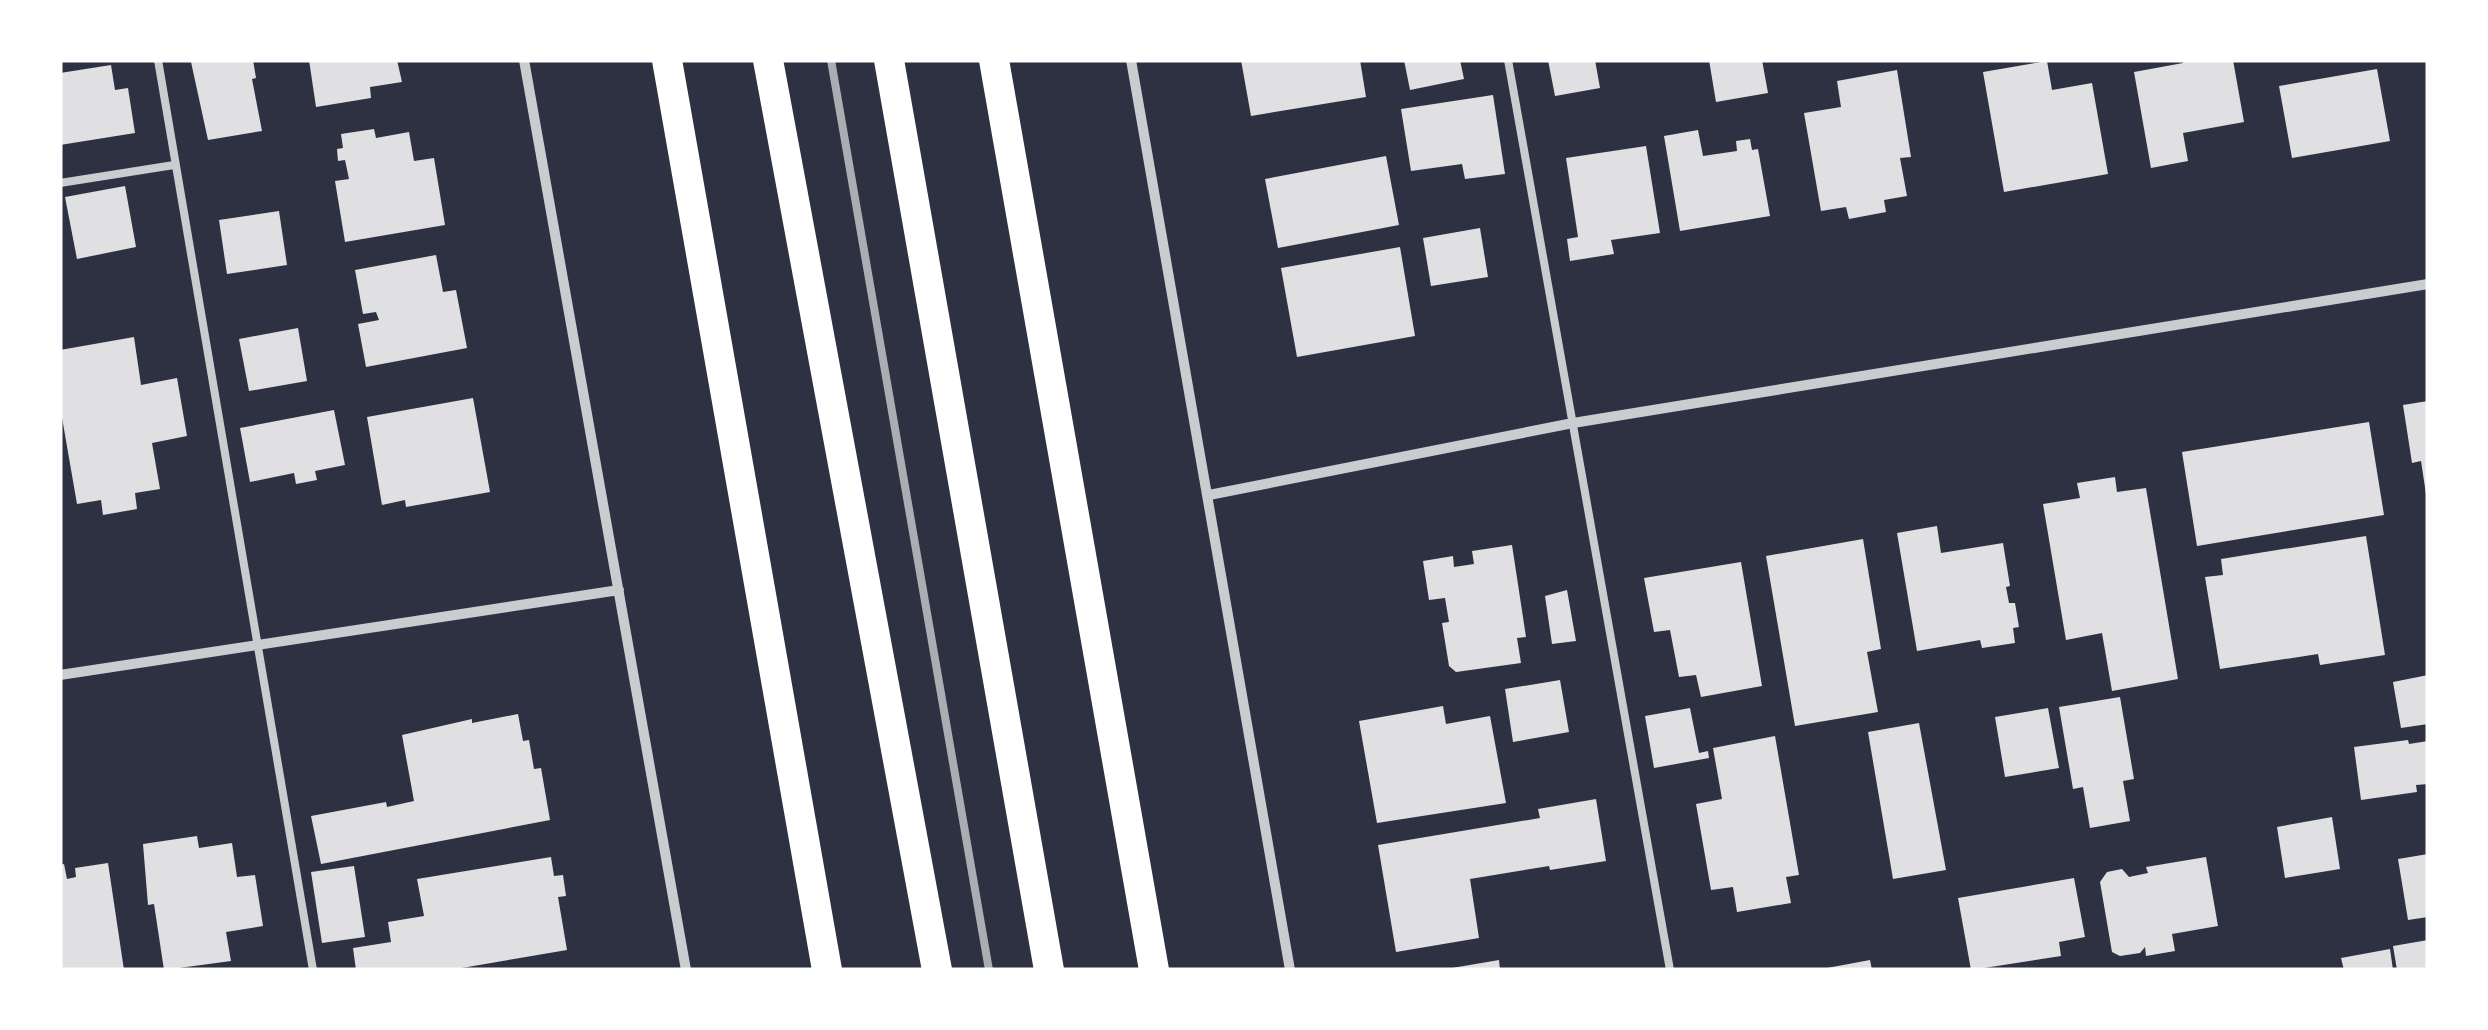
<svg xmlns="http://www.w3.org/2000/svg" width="2488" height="1030" font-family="'Sofia Sans Condensed',sans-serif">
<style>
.building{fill:#e0e0e3}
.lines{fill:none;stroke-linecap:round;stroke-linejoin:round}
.service{stroke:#caccd0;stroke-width:8}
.minor{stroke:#caccd0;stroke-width:10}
.motorway{stroke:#fff;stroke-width:30}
.rail{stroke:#abadb3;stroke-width:8}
</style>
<rect width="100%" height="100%" fill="#2d3142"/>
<path class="building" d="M201,60H253L256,78L252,79L262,131L208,140L191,62Z
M309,60H397L402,82L370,87L371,98L316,107Z
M1241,60H1360L1366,97L1251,116Z
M1404,60H1460L1464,79L1410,90Z
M1548,60H1595L1600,88L1555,96Z
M1709,60H1762L1768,93L1716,102Z
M2182,60H2233L2244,122L2183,133L2188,161L2151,168L2134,72L2183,63Z
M2047,61L2052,90L2092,83L2108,174L2004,192L1983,72Z
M111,65L115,90L128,88L135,133L60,145V73Z
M2377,69L2390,141L2292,158L2279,86Z
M1897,70L1911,157L1900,158L1907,196L1884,200L1886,212L1849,219L1846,207L1821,211L1804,113L1841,107L1837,81Z
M1493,95L1505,174L1465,179L1462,164L1411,171L1401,109Z
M374,129L376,138L409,132L414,161L434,158L445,225L345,242L335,181L349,179L345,160L338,161L337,149L343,148L341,134Z
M1698,130L1703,156L1737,151L1736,141L1750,139L1752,150L1758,149L1770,216L1680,231L1664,136Z
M1646,146L1660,233L1611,240L1614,254L1570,261L1567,239L1578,237L1566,158Z
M1386,156L1399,225L1278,248L1265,179Z
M125,186L136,247L77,259L65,197Z
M279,211L287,265L227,274L219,220Z
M1480,228L1488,277L1431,286L1423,238Z
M1400,247L1415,336L1297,357L1281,268Z
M436,255L443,292L456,290L467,348L366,367L358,324L379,320L376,312L363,314L355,270Z
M298,328L307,381L249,391L239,339Z
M134,337L141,385L177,378L187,436L152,443L160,489L135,493L137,509L103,515L101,500L77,504L60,406V350Z
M473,398L490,492L406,507L405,500L382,505L367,417Z
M2428,401V494H2426L2421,461L2412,463L2403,405Z
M334,410L345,465L315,471L317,480L296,484L294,473L250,482L240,428Z
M2369,422L2384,515L2197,546L2182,452Z
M2115,477L2117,492L2146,488L2178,679L2112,691L2102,633L2066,640L2043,504L2080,498L2077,483Z
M1937,526L1941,553L2003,543L2010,586L2006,587L2009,603H2015L2019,627L2013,628L2015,643L1982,648L1980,640L1917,651L1897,533Z
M2366,536L2385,655L2320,665L2318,654L2220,669L2205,577L2223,575L2221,559Z
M1863,539L1881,649L1867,652L1878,712L1795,726L1766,556Z
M1512,545L1526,637L1517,638L1521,663L1456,672L1449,666L1442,623L1449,622L1445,598L1429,600L1423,561L1453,556L1454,567L1474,564L1472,551Z
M1741,562L1762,686L1701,697L1696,675L1679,677L1670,630L1654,632L1644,578Z
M1567,590L1576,641L1552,644L1545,596Z
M2428,675V724L2401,728L2393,682Z
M1560,680L1569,732L1513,742L1505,689Z
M2120,697L2134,779L2123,781L2130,821L2090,828L2083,787L2073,789L2059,707Z
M1443,706L1446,724L1490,716L1506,803L1377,823L1359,721Z
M1690,708L1699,753L1708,751L1709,758L1654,768L1645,716Z
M2048,708L2059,768L2005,777L1995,717Z
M518,714L523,741L529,740L534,769L541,768L550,820L321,864L311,816L386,802L387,807L414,801L402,735L472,719V723Z
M1919,723L1946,870L1893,879L1868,732Z
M1775,736L1799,875L1786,877L1791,903L1737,912L1733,887L1711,890L1696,804L1722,799L1713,748Z
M2408,740L2409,744L2428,741V784L2416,785L2417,792L2361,800L2354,747Z
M1596,799L1606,861L1550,870L1549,866L1470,879L1479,938L1396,952L1378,845L1540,818L1538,809Z
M2332,817L2340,869L2285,878L2277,827Z
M197,836L199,848L232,843L237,877L255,875L263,926L226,932L231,961L164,970L154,904L148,905L143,844Z
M2428,854V917L2408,920L2398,859Z
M551,857L554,876L563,875L566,896L558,897L567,950L450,970H356L353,948L391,942L388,922L424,916L417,879Z
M2206,857L2218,926L2172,934L2175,951L2146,956L2145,947L2140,953L2120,956L2112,952L2100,882L2107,872L2122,869L2129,877L2148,873L2146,867Z
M108,863L124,970H60V865L64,864L67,879L76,877L75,868Z
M354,866L365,937L322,943L311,872Z
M2074,878L2085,937L2059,942L2061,956L1971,970L1958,898Z
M2428,940V970H2397L2393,946Z
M2390,949L2393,970H2344L2341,958Z
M1499,960L1500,970H1452V968Z
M1870,960L1872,970H1827V968Z"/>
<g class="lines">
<path class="service" d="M158,60L313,970
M1508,60L1670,970
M60,183L174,165"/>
<path class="minor" d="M524,60L686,970
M1131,60L1290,970
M1209,495L1573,423L2428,284
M60,675L619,590"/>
<path class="motorway" d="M667,60L827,970
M768,60L937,970
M889,60L1049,970
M994,60L1154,970"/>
<path class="rail" d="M831,60L989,970"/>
</g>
<rect width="2488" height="1030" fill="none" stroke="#ffffff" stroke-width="125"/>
</svg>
